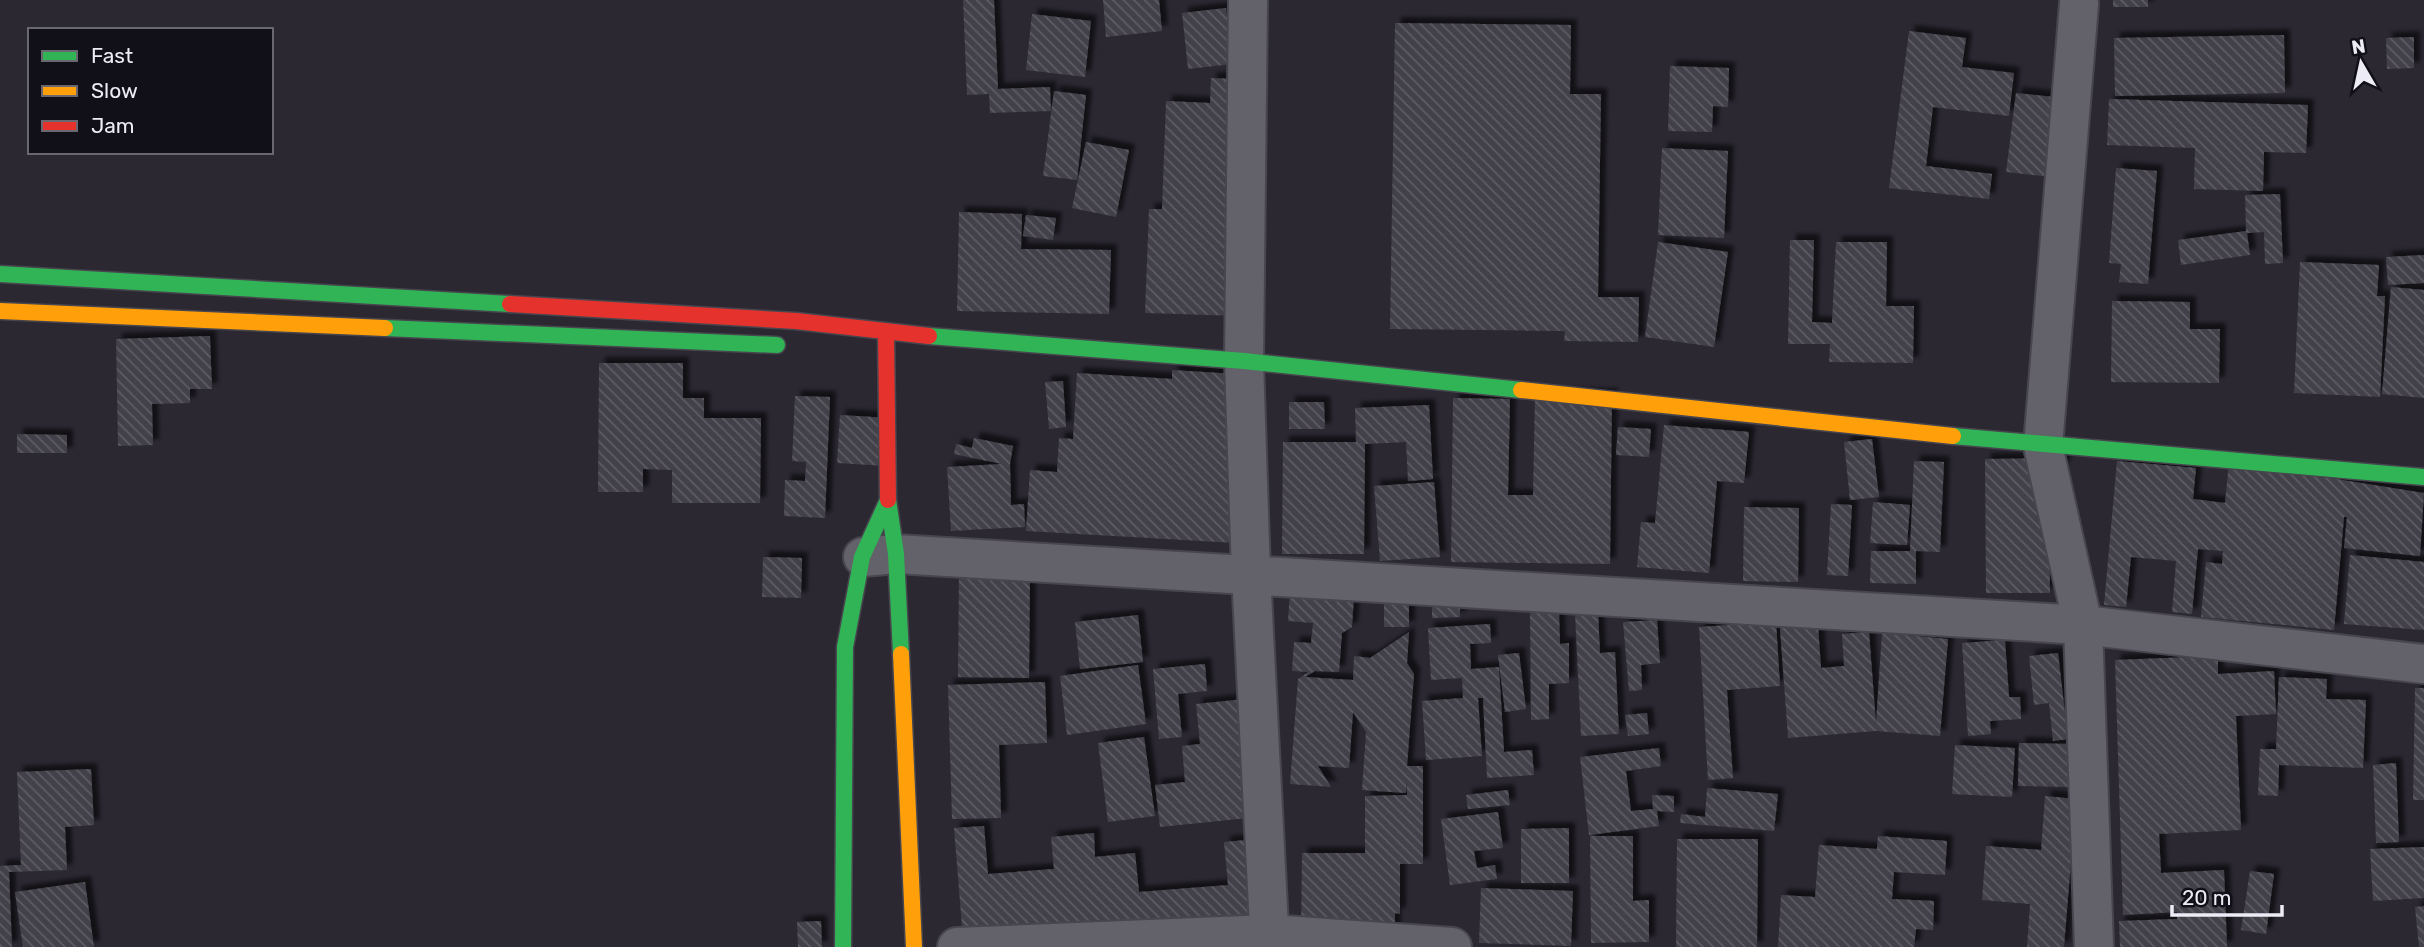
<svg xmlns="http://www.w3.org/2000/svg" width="2424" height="947" font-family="Rubik,sans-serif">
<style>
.building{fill:url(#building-back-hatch);filter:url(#shadow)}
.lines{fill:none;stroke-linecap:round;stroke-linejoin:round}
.street-casing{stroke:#47454e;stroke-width:42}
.fast-casing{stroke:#47454e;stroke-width:19}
.slow-casing{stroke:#47454e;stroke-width:19}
.jam-casing{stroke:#47454e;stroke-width:19}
.street{stroke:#636169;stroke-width:38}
.fast{stroke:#30b455;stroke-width:16}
.slow{stroke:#ff9f0a;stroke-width:16}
.jam{stroke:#e5322d;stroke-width:16}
</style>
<defs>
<pattern id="building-back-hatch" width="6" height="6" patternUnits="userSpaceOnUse" patternTransform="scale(1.75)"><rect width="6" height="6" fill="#424048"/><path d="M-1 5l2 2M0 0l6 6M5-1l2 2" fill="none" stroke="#5e5c63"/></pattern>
<filter id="shadow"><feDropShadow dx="6" dy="-6" stdDeviation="2" flood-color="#0009"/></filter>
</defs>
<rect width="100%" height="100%" fill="#2b2832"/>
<path class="building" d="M963,0H994L998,89L1050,87L1051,111L990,113L989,94L967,95Z
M1103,0H1159L1162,31L1106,37Z
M2113,0H2148V7H2113Z
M1226,8L1232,64L1188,69L1182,13Z
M1032,14L1091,21L1085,77L1026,70Z
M1395,23L1571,25L1570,94H1601L1598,297H1639L1638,342L1564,341L1565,331L1390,329Z
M1909,31L1966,38L1962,67L2014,73L2009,116L1933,107L1926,166L1992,174L1989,199L1889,188Z
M2284,35L2285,93L2115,96L2114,38Z
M2414,37V68L2387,69L2386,38Z
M1670,66L1729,68L1728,107L1713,106L1712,132L1668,131Z
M1211,78L1255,80L1240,316L1145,313L1149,209H1162L1166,101L1210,103Z
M1054,91L1086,95L1077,180L1043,176Z
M2016,93L2063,98L2052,177L2006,172Z
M2109,99L2308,105L2306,153L2264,152L2263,191L2194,189L2195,148L2107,145Z
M1086,142L1129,150L1116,217L1072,208Z
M1662,148L1728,151L1724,238L1658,235Z
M2116,168L2157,171L2148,284L2119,282L2121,264L2109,263Z
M2280,194L2283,263L2265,264L2264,232L2247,233L2250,255L2181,265L2178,240L2246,231L2245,195Z
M959,212L1022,214L1021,249L1111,250L1109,314L957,311Z
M1026,215L1056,218L1053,240L1023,236Z
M1790,240H1814L1812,322L1832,323L1836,242H1887L1886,306H1914L1913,363L1829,362L1830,344H1788Z
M1658,242L1728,252L1714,347L1645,337Z
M2424,255V283L2388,285L2386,257Z
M2300,262L2379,265L2377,296H2385L2380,397L2294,393Z
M2391,287L2424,290V398L2382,394Z
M2112,301L2190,302V329H2220L2219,383L2111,382Z
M210,336L212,389H190V403L152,404L153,445L118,446L116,339Z
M599,363H683V398H704V418H761L760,503H672V470L643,469V492H598Z
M1172,370L1252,375L1236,543L1026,531L1030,470L1057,472L1059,438L1073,439L1077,373L1172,379Z
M1063,381L1066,427L1049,429L1045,382Z
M1535,394H1612L1610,564L1451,562L1453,398L1510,399L1508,495H1533Z
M795,396L830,397L825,518L784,516L785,480L805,481L806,462L792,461Z
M1289,402H1324L1325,429H1289Z
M1429,405L1433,479L1408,481L1406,442L1365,444L1364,554H1282L1283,442H1356L1355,408Z
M840,415L889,418L886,466L837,463Z
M1664,425L1749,432L1744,483L1717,481L1709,573L1637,567L1641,522L1655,523Z
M1618,427L1651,429L1649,457L1616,455Z
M17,434L67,435V453H17Z
M974,438L1013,446L1010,464L1011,505L1024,504L1025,527L951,531L947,467L1002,464L954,454L956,444L972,448Z
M1872,439L1879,497L1850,500L1844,442Z
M2067,458L2049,498L2050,593H1986L1985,459Z
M1914,461L1944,462L1940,552L1916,551V584L1870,583L1871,551H1910Z
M2117,461L2196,468L2193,499L2225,503L2229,462L2424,493L2420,556L2344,548L2347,517H2344L2334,630L2201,617L2206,562L2222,564L2223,551L2198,549L2192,614L2172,612L2176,561L2131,557L2126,607L2104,605Z
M1434,482L1440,557L1380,561L1374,486Z
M1873,502L1910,505L1907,545L1870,543Z
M1831,504L1852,505L1848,576L1827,575Z
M1744,507L1799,508L1798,582L1743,581Z
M2350,555L2424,562V630L2344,624Z
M763,557L802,558L801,598L762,597Z
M959,571L1030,572L1029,678L958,677Z
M1291,575L1355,580L1352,627L1342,633L1339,672L1315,671L1305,677L1353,680L1354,656L1370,658L1409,632L1407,663L1414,674L1407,766H1423V864H1400V914L1395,913V935H1301L1302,853H1365V796L1407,795V781L1406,793L1362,790L1366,732L1353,712L1349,768L1318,766L1331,787L1290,784L1298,679L1308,672L1292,671L1294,642L1311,643L1313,623L1288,621Z
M1384,595H1409V627H1384Z
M1432,595H1460V617L1432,618Z
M1559,612L1560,644L1569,643V683L1549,684V719L1531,720L1530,613Z
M1598,612L1600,653L1615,652L1619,734L1581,736L1575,613Z
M1138,615L1143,662L1080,669L1075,622Z
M1657,620L1660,663L1641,665L1642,690L1629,691L1623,622Z
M1776,622L1780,686L1727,690L1733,778L1708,780L1699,627Z
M1490,624L1491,643L1470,644L1471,669L1499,667L1504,752L1532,750L1534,775L1487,778L1483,698H1478L1482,756L1426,760L1422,701L1463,698L1462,678L1431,680L1428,628Z
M1818,626L1821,668L1844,666L1842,634L1869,632L1876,724L1882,633L1948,639L1940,736L1876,731L1788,738L1780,628Z
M2005,640L2009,697H2020L2021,719L1990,721L1991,734L1968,736L1962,643Z
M1519,653L1526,709L1505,712L1498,655Z
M2058,653L2068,739L2053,741L2049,703L2034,705L2029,656Z
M2218,656V674L2274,671L2276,714L2236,716L2241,830L2159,834L2161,873L2224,870L2227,947H2120L2119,921L2177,919V912L2123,915L2115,660Z
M1205,664L1207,691L1178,694L1182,737L1159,739L1153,669Z
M1138,665L1146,724L1067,735L1060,676Z
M2279,677L2327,679L2326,699L2366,700L2363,768L2279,765L2278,796L2258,795L2260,749H2276Z
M1045,682L1047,743L999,745L1001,818L952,819L948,685Z
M2415,688H2424V800H2413Z
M1255,698L1268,816L1160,827L1155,785L1185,782L1182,746L1200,744L1196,704Z
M1647,713L1649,734L1628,736L1625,715Z
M1144,737L1155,816L1108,822L1098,743Z
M2019,743L2073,744L2071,787L2018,786Z
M1955,745L2015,748L2012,797L1952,794Z
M1659,748L1661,766L1626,771L1631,811L1653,809L1652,795L1674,796V812L1657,811L1659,826L1589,835L1580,757Z
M2396,763L2399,842L2376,843L2373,765Z
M91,769L94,825L65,827L67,870L9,872L12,947H0V866L21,865L17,772Z
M1707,788L1778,794L1774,831L1680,823L1681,814L1705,817Z
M1508,790L1510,805L1468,809L1466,795Z
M2045,796L2076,799L2064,947H2027L2030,904L1982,900L1986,846L2041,850Z
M1498,812L1503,848L1474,851L1477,868L1495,865L1497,879L1450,885L1441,819Z
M984,826L988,874L1054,869L1051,837L1094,833L1095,857L1135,853L1139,892L1228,885L1224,842L1258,839L1264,917L963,939L954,828Z
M1569,828V883H1521V829Z
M1590,836H1633V901L1649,900V942L1591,943Z
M1878,836L1947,841L1945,875L1894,872L1892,899L1934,901L1933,930L1916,929L1914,947H1778L1781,895L1815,897L1819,845L1877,849Z
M1677,839H1758L1757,947H1676Z
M2424,847V898L2373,901L2370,849Z
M2250,871L2274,874L2266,934L2241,930Z
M85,882L94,947H23L15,892Z
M1481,888L1573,891L1571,946L1479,943Z
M2424,906V947H2419L2415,907Z
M821,921L822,947H798L797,922Z"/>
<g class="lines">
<defs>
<path id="street" d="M1248,0L1244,361L1251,574L1270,947
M2079,4L2043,446L2083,625L2094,947
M863,557L896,554L2083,625L2424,664
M957,947L1270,934L1452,947"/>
<path id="fast" d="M0,274L510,304
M385,328L777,345
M929,336L1244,361L1521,390
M1953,436L2424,477
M843,947L845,647L862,557L888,500L896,554L901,654"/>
<path id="slow" d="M0,311L385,328
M1521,390L1953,436
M901,654L914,947"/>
<path id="jam" d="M510,304L796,321L929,336
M886,331L888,500"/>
</defs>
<use href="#street" class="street-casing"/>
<use href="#fast" class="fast-casing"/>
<use href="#slow" class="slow-casing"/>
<use href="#jam" class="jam-casing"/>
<use href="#street" class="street"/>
<use href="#fast" class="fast"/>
<use href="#slow" class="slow"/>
<use href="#jam" class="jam"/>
</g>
<rect x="28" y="28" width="245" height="126" fill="#110f17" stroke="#696770" stroke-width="2"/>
<rect x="42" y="51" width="35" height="10" fill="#30b455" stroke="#696770" stroke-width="2"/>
<text x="91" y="63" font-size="21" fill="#edebf6">Fast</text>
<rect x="42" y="86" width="35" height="10" fill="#ff9f0a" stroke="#696770" stroke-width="2"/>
<text x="91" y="98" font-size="21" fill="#edebf6">Slow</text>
<rect x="42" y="121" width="35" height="10" fill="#e5322d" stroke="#696770" stroke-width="2"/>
<text x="91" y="133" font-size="21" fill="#edebf6">Jam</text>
<g transform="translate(2361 63) rotate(351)" stroke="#110f17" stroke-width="5" paint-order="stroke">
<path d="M0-5L12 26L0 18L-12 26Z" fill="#edebf6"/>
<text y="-10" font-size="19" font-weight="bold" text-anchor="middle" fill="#edebf6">N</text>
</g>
<path d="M2172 905v10h110v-10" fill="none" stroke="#edebf6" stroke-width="3.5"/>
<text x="2182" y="905" font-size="21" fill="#edebf6" stroke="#110f17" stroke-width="5" paint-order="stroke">20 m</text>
</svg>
